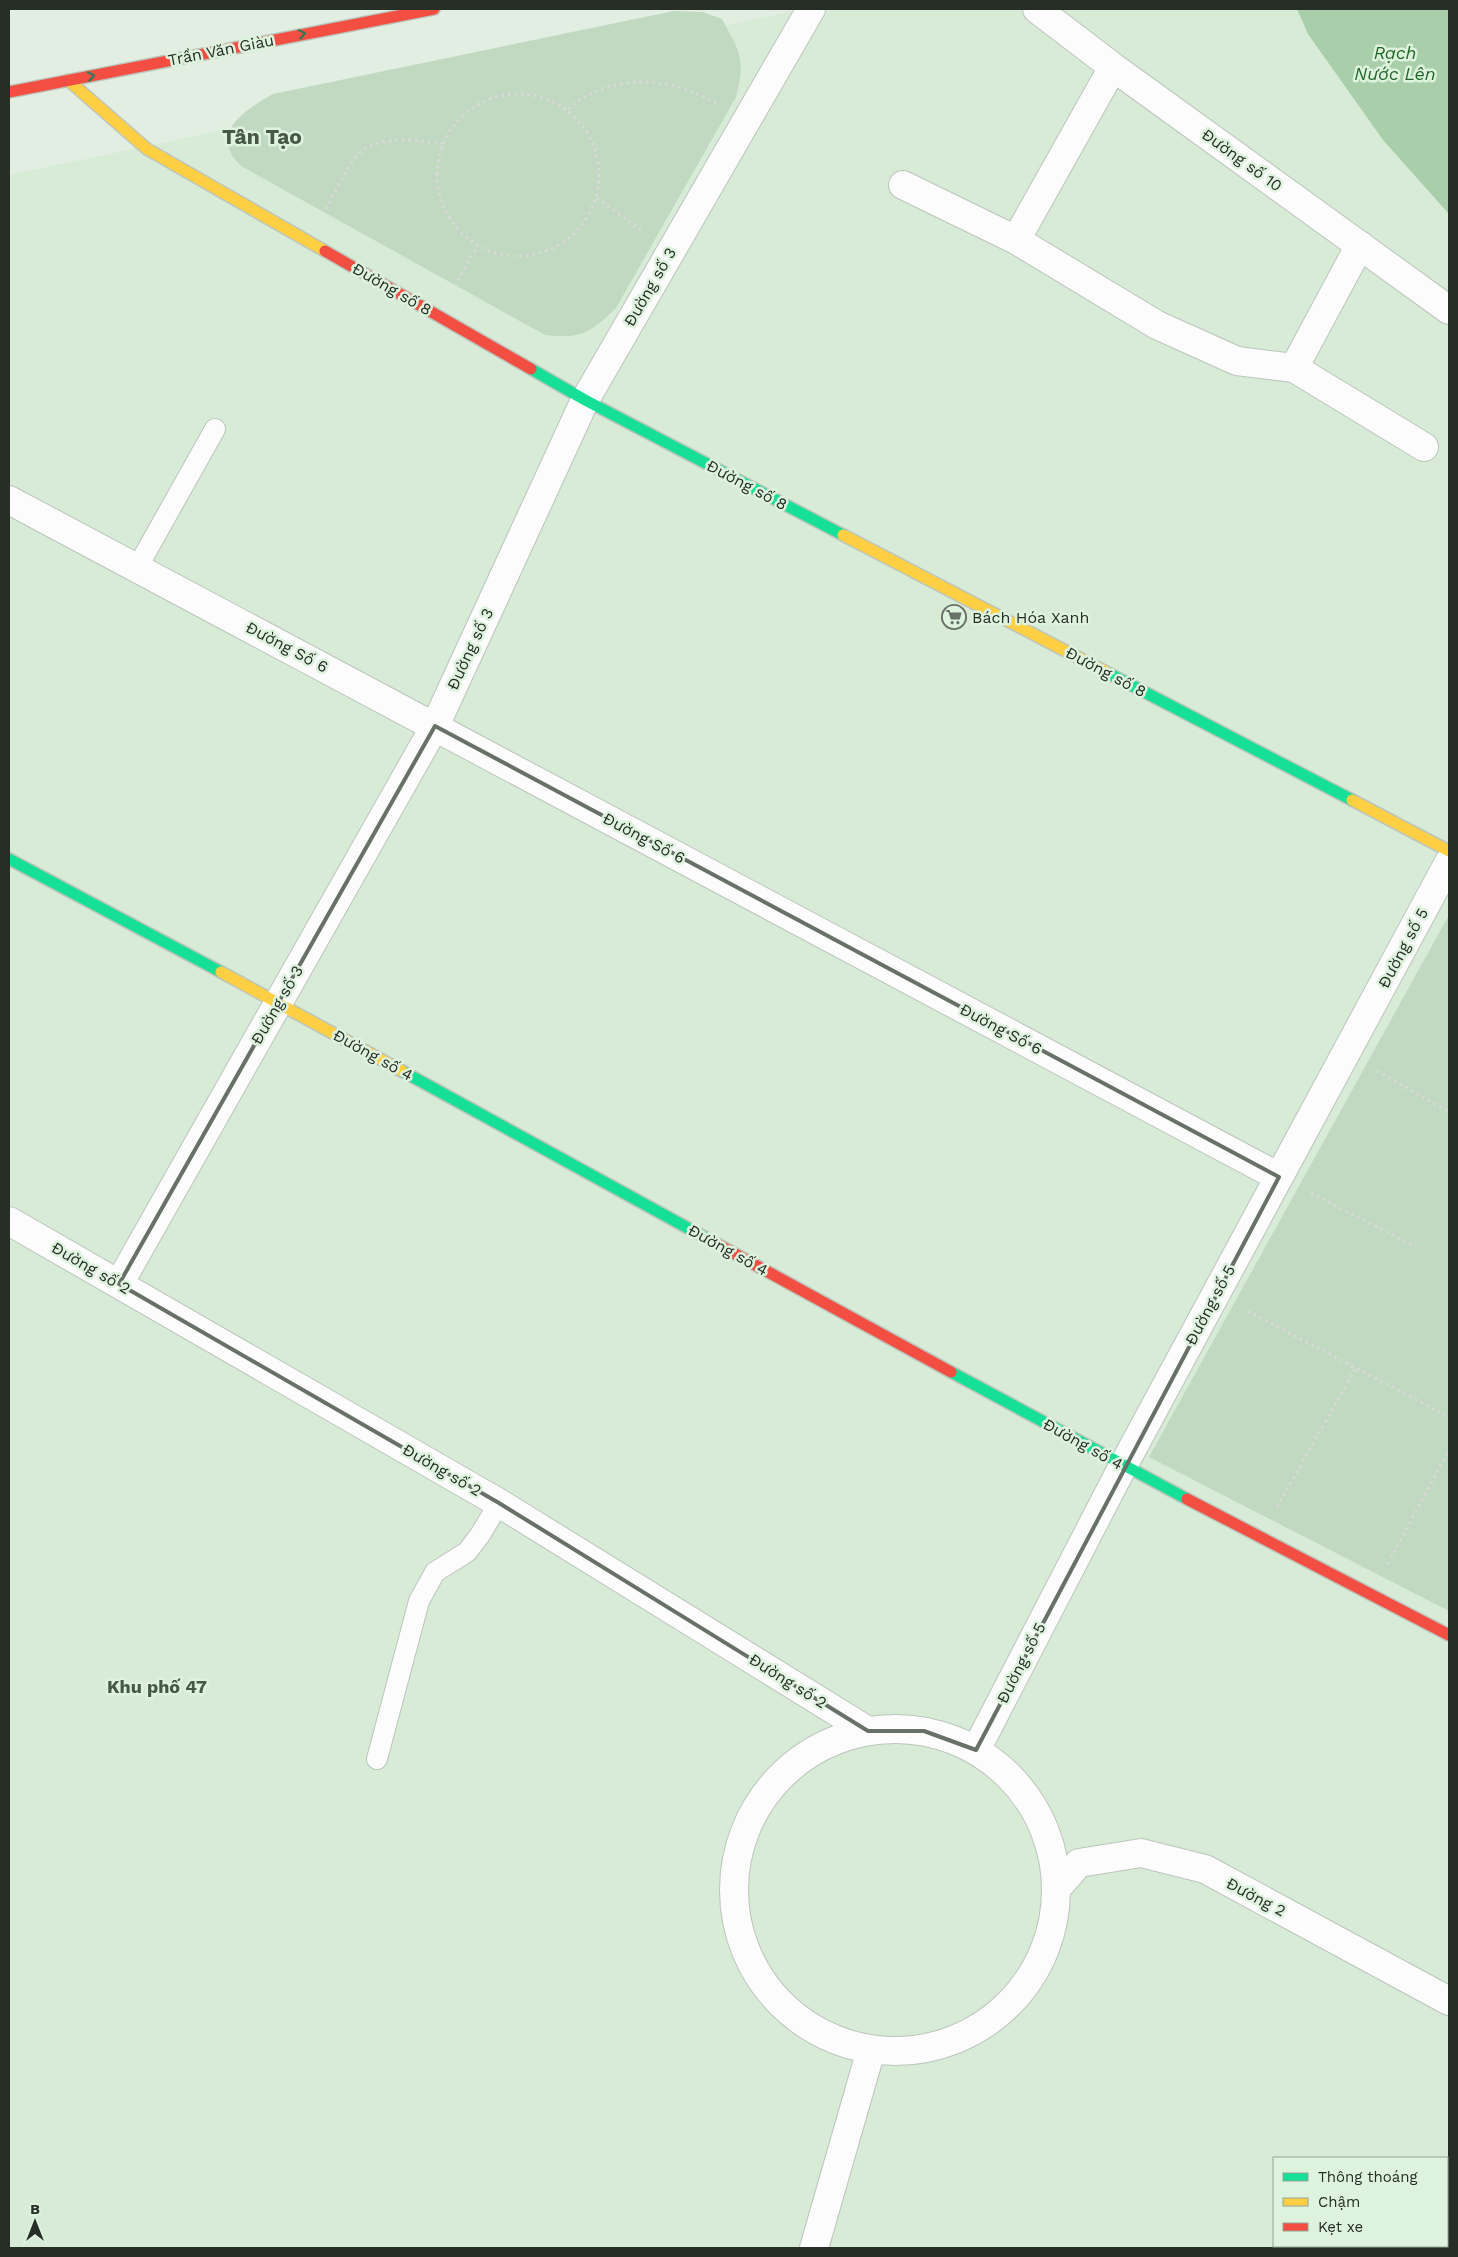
<svg xmlns="http://www.w3.org/2000/svg" width="1458" height="2257" font-family="'Work Sans',sans-serif">
<style>
.built{fill:#d7ebd7;fill-rule:evenodd}
.green{fill:#c1d8c1}
.water{fill:#a9cfaa}
.lines{fill:none;stroke-linecap:round;stroke-linejoin:round}
.lane-casing{stroke:#bcc5bc;stroke-width:22}
.street-casing{stroke:#bcc5bc;stroke-width:30}
.fast-casing{stroke:#bcc5bc;stroke-width:14}
.slow-casing{stroke:#bcc5bc;stroke-width:14}
.jam-casing{stroke:#bcc5bc;stroke-width:14}
.path{stroke:#d7dad7;stroke-width:3;stroke-dasharray:2.5 4;stroke-linecap:butt}
.lane{stroke:#fbfcfb;stroke-width:20}
.street{stroke:#fbfcfb;stroke-width:28}
.fast{stroke:#16e098;stroke-width:11}
.slow{stroke:#ffcf43;stroke-width:11}
.jam{stroke:#f24e42;stroke-width:11}
.oneway{stroke:#1f7e59}
.marked{fill:none;stroke:#687168;stroke-width:4;stroke-linejoin:round}
.labels{text-anchor:middle;dominant-baseline:central;stroke-width:5;stroke-linejoin:round;paint-order:stroke}
.street-label{font-size:16px;fill:#262e26;stroke:#def3de}
.poi-label{font-size:16px;fill:#262e26;stroke:#def3de;text-anchor:start}
.water-label{font-size:18px;font-style:italic;fill:#216629;stroke:#def3de}
.neighbourhood-label{font-size:18px;font-weight:bold;fill:#475847;stroke:#def3de}
.district-label{font-size:21px;font-weight:bold;fill:#475847;stroke:#def3de}
</style>
<rect width="100%" height="100%" fill="#e3eee3"/>
<path class="built" d="M803,9H1449V2248H9V175ZM1274,2158H1447V2246H1274Z"/>
<path class="green" d="M674,11L703,12L722,19C740,53 746,58 736,97L616,308C590,333 582,339 545,335L241,166C238,162 233,158 231,153C216,126 254,105 273,94Z
M1449,915V1611L1149,1457Z"/>
<path class="water" d="M1297,9H1449V214L1383,140L1308,34Z"/>
<g class="lines">
<defs>
<path id="lane" d="M137,568L215,429
M377,1759L419,1601L435,1572L467,1552L480,1535L499,1503"/>
<path id="street" d="M1037,9L1113,67L1449,310
M903,185L1016,240L1157,325L1237,361L1294,368L1360,245
M1016,240L1113,67
M1294,368L1424,447
M9,500L1279,1177
M9,1221L499,1503L868,1731
M119,1284L435,726L585,400L811,9
M734 1890a161 161 0 1 1 322 0a161 161 0 1 1-322 0Z
M976,1750L1123,1466L1449,862
M1057,1888L1079,1863L1141,1853L1205,1869L1449,2001
M814,2248L871,2050"/>
<path id="fast" d="M531,369L585,400L843,535
M1106,672L1352,800
M9,859L221,972
M402,1071L717,1244
M951,1372L1187,1499"/>
<path id="slow" d="M68,80L147,149L325,251
M843,535L1106,672
M1352,800L1449,851
M221,972L402,1071"/>
<path id="jam" d="M9,92L434,9
M325,251L531,369
M717,1244L951,1372
M1187,1499L1449,1635"/>
</defs>
<use href="#lane" class="lane-casing"/>
<use href="#street" class="street-casing"/>
<use href="#fast" class="fast-casing"/>
<use href="#slow" class="slow-casing"/>
<use href="#jam" class="jam-casing"/>
<path class="path" d="M437 175a81 81 0 1 1 162 0a81 81 0 1 1-162 0Z
M568,109C610,72 670,76 716,103
M597,198L641,230
M326,209C335,193 343,173 355,158C373,134 417,140 443,144
M455,286L478,245
M1377,1071L1449,1112
M1311,1193L1416,1247
M1248,1311L1449,1417
M1277,1507L1356,1368
M1388,1564L1449,1450"/>
<use href="#lane" class="lane"/>
<use href="#street" class="street"/>
<use href="#fast" class="fast"/>
<use href="#slow" class="slow"/>
<use href="#jam" class="jam"/>
</g>
<defs><path id="oneway-chevron" d="M-2-3.5L2.5 0L-2 3.5" fill="none" stroke-width="1.6" stroke-linecap="round" stroke-linejoin="round" transform="scale(1.25)"/></defs>
<g class="oneway">
<use href="#oneway-chevron" transform="translate(302 34) rotate(-11)"/>
<use href="#oneway-chevron" transform="translate(91 76) rotate(-11)"/>
</g>
<path class="marked" d="M435,726L1279,1177L976,1750L924,1731H868L499,1503L119,1284Z"/>
<defs>
<symbol id="supermarket-ring" viewBox="-11 -11 22 22"><circle r="9.5" fill="#def3de" stroke="#687168" stroke-width="1.5"/><path d="M-6-5.5h2.5l.6 2H6L4.5 2H-2.5L-4.4-4H-6ZM-1.5 3.2a1.3 1.3 0 1 0 .1 0ZM3 3.2a1.3 1.3 0 1 0 .1 0Z" fill="#687168"/></symbol>
</defs>
<g fill-rule="evenodd">
<use href="#supermarket-ring" x="940" y="603" width="28" height="28"/>
</g>
<g class="labels">
<g class="street-label">
<text transform="translate(221 50) rotate(-11)">Trần Văn Giàu</text>
<text transform="translate(1242 160) rotate(36)">Đường số 10</text>
<text transform="translate(650 287) rotate(-60)">Đường số 3</text>
<text transform="translate(392 289) rotate(30)">Đường số 8</text>
<text transform="translate(747 485) rotate(28)">Đường số 8</text>
<text transform="translate(287 647) rotate(28)">Đường Số 6</text>
<text transform="translate(470 649) rotate(-65)">Đường số 3</text>
<text transform="translate(1106 672) rotate(28)">Đường số 8</text>
<text transform="translate(644 838) rotate(28)">Đường Số 6</text>
<text transform="translate(1403 948) rotate(-62)">Đường số 5</text>
<text transform="translate(277 1005) rotate(-60)">Đường số 3</text>
<text transform="translate(1001 1029) rotate(28)">Đường Số 6</text>
<text transform="translate(373 1055) rotate(29)">Đường số 4</text>
<text transform="translate(728 1250) rotate(29)">Đường số 4</text>
<text transform="translate(91 1268) rotate(30)">Đường số 2</text>
<text transform="translate(1210 1305) rotate(-62)">Đường số 5</text>
<text transform="translate(1083 1444) rotate(29)">Đường số 4</text>
<text transform="translate(442 1470) rotate(30)">Đường số 2</text>
<text transform="translate(1021 1663) rotate(-63)">Đường số 5</text>
<text transform="translate(788 1681) rotate(32)">Đường số 2</text>
<text transform="translate(1256 1897) rotate(28)">Đường 2</text>
</g>
<g class="poi-label">
<text x="972" y="617">Bách Hóa Xanh</text>
</g>
<g class="water-label">
<text x="1395" y="52">Rạch<tspan x="1395" dy="21">Nước Lên</tspan></text>
</g>
<g class="neighbourhood-label">
<text x="157" y="1686">Khu phố 47</text>
</g>
<g class="district-label">
<text x="262" y="136">Tân Tạo</text>
</g>
</g>
<rect width="1458" height="2257" fill="none" stroke="#262e26" stroke-width="20"/>
<rect x="1273" y="2157" width="175" height="90" fill="#def3de" stroke="#94a494"/>
<rect x="1283" y="2173" width="25" height="8" fill="#16e098" stroke="#94a494"/>
<text x="1318" y="2182" font-size="15" fill="#262e26">Thông thoáng</text>
<rect x="1283" y="2198" width="25" height="8" fill="#ffcf43" stroke="#94a494"/>
<text x="1318" y="2207" font-size="15" fill="#262e26">Chậm</text>
<rect x="1283" y="2223" width="25" height="8" fill="#f24e42" stroke="#94a494"/>
<text x="1318" y="2232" font-size="15" fill="#262e26">Kẹt xe</text>
<g transform="translate(35 2222)" stroke="#def3de" stroke-width="4" paint-order="stroke">
<path d="M0-4L9 19L0 12L-9 19Z" fill="#262e26"/>
<text y="-8" font-size="14" font-weight="bold" text-anchor="middle" fill="#262e26">B</text>
</g>
</svg>
